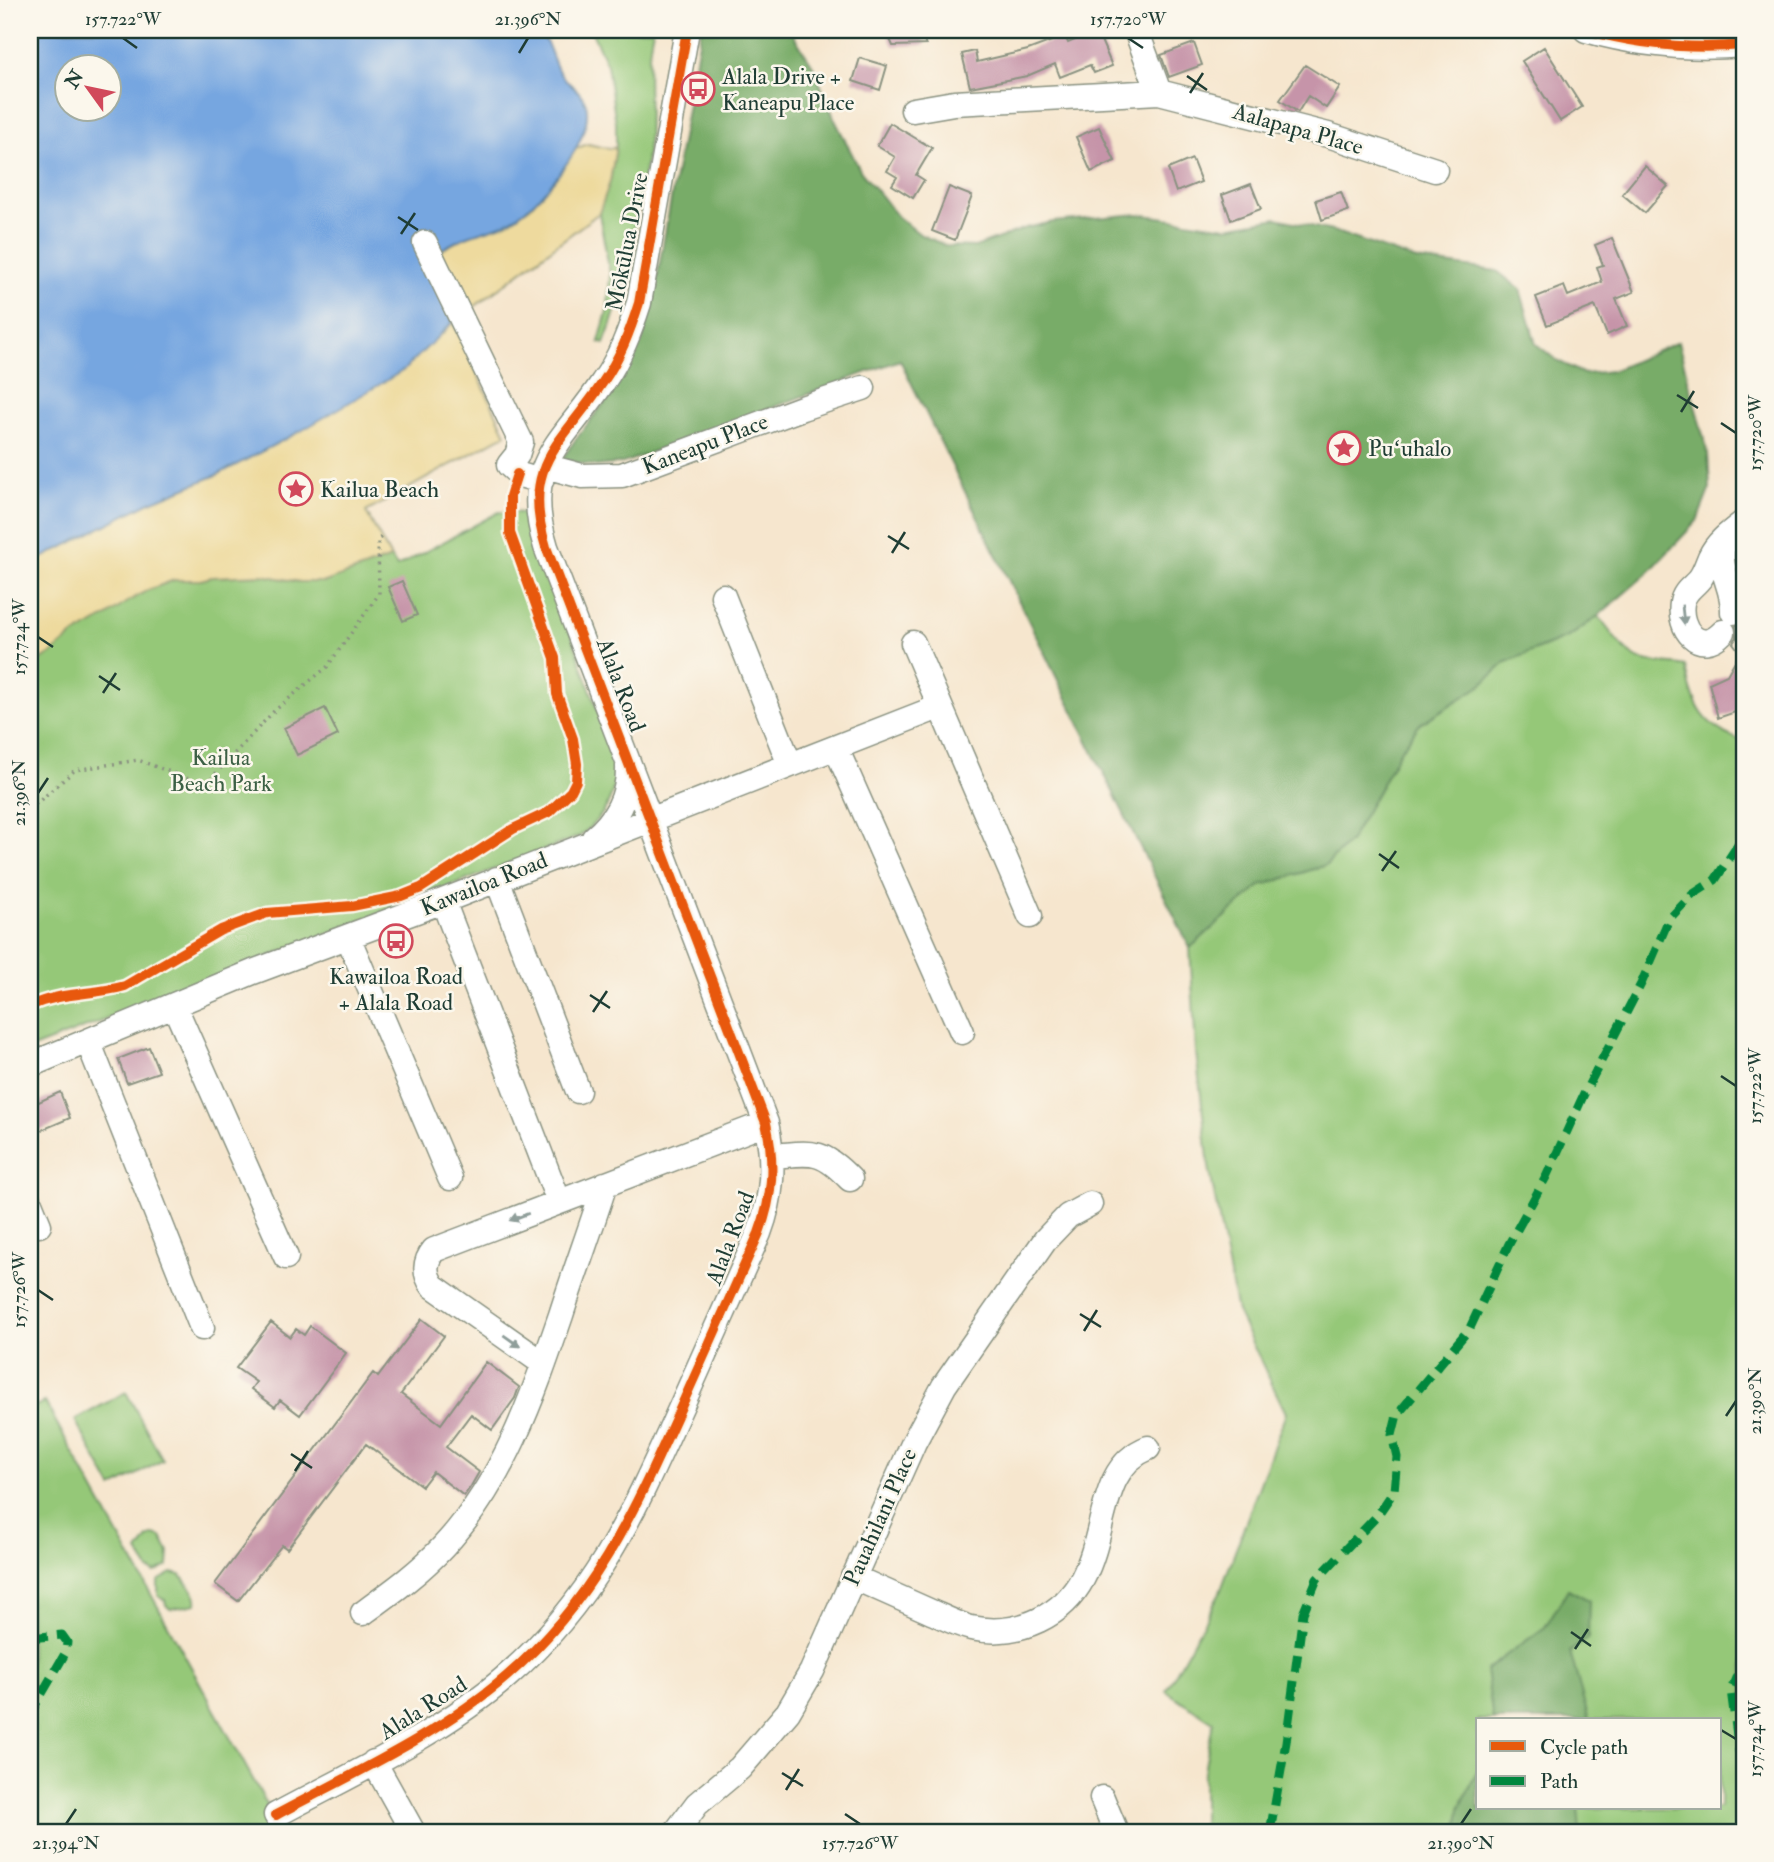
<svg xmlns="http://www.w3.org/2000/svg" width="1774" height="1862" font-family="'IM FELL Double Pica',serif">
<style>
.green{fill:#95c878;stroke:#5a8256;stroke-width:2;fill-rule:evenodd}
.forest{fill:#78ac68;stroke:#4c744e;stroke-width:2}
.sand{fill:#eeda9e;stroke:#868c69;stroke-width:2}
.water{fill:#76a6e0;stroke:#4a728a;stroke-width:2;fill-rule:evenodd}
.building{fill:#c694a9}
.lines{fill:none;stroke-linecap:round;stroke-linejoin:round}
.minor-casing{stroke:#8a9281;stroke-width:27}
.path{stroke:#8a9281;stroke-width:3.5;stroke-dasharray:2 5;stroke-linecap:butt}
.minor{stroke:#fff;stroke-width:24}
.quiet{stroke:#00873e;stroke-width:9;stroke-dasharray:18 9;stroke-linecap:butt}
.cycleway-casing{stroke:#fbf7ec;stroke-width:15}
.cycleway{stroke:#e8590c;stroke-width:10}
.oneway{fill:#8f9e9a}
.ticks{fill:none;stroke:#1f3d34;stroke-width:2.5}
.labels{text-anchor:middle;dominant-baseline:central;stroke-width:5;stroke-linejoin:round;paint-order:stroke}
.poi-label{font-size:23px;fill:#1f3d34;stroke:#fbf7ec;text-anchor:start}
.street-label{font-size:23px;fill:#1f3d34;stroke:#fbf7ec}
.park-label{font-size:23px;fill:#3c6045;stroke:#fbf7ec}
.neatline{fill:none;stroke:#1f3d34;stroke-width:2.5}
.ticks-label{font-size:18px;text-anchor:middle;fill:#1f3d34}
</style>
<rect width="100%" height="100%" fill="#fbf7ec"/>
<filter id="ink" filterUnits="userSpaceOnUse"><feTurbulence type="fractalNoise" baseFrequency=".0143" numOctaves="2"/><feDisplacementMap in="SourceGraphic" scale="14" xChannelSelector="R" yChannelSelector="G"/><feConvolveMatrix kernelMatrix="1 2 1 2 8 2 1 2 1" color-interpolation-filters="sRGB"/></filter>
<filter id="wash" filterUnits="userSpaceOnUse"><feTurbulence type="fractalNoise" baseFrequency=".00686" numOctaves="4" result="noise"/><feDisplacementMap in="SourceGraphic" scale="28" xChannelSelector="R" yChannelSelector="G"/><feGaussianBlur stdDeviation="1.57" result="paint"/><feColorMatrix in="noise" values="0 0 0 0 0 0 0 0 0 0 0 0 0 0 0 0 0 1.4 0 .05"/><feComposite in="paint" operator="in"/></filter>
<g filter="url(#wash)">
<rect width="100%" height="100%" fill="#f6e6ce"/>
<path class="green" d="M591,30H653C644,67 651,105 648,143C647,164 642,186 638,207C630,253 621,300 604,344L599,342L608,308L610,274L599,213L610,182L616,147V123L607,65Z
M499,512L529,513L617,766C614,799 606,815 580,836L30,1049V667L51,654L72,636L106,617L127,602L148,590L174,580H200L212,577L262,575L300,582H325L391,558L397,567Z
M1598,616C1610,631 1623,653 1642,660C1656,665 1672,662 1686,666C1692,706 1705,729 1744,741V1832H1203V1777L1213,1722L1166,1691L1219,1595L1286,1413L1237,1312L1209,1167L1196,1052L1190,948L1260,886L1326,865L1350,841L1400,751L1420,724L1480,686L1506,662L1570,636ZM1478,1720H1720V1808H1478Z
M126,1392L163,1460L112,1488L75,1420Z
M45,1402L282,1832H30V1408Z
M154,1535L161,1537L169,1552L168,1566L155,1573L149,1570L138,1552L148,1538Z
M172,1573L181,1575C186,1585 198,1591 196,1604L170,1609L166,1605L165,1600L158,1596V1581Z"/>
<path class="forest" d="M701,30H790L813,66L835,120L861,172L898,217L921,235L947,246L975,247L1026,228L1053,222L1138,214L1227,227L1277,218L1336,232L1416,260L1497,271L1520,289L1536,344L1558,361L1584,374L1612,371L1678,342L1708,454L1710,488L1697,521L1650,571L1598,616L1570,636L1506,662L1480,686L1420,724L1400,751L1350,841L1326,865L1260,886L1190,948L900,360L623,463L597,466L562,460C576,435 597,414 614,390C631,365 643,336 652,307Z
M1568,1589L1589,1600L1588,1638L1570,1652L1589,1720H1493L1486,1670L1545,1627Z
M1478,1769V1808H1578L1580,1832H1457L1460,1808Z"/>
<path class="sand" d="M588,144L610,149L616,147L610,182L599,213L470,310L439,251L465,237L508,222L530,207L552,182L577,148Z
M453,322L506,434L366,512L391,558L325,582H300L262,575L212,577L200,580H174L148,590L127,602L106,617L72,636L51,654L30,667V564L148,503L219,474L443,333Z"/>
<path class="water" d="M30,30H537C550,42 551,57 559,72C566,84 581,89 586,104C596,139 537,208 506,223C494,229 479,231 466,237C451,243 438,252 424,259L453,322L404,370L301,431L219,474L148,503L30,564ZM66,66H108V108H66Z"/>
<g id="blocks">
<path class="building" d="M886,30H919L926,45L893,46Z
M1097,31L1112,66L1094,73L1090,65L1060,77L1055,64L1027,76L970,87L962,54L975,51L977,62L1028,50L1065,36L1068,43Z
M1194,43L1202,65L1169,77L1161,55Z
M1544,47L1582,107L1560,121L1522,61Z
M860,58L887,66L880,90L853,81Z
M1305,65L1340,87L1326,108L1308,96L1298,112L1280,100Z
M890,123L932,148L916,175L924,180L913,198L892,185L897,177L887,171L895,157L877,146Z
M1099,127L1115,161L1091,172L1076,137Z
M1192,159L1201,182L1176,192L1168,169Z
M1645,166L1668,186L1645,213L1622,194Z
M1251,184L1261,209L1231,220L1222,195Z
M949,187L972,196L955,240L932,231Z
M1341,192L1348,211L1322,220L1316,200Z
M1612,238L1634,292L1616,299L1627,326L1607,335L1595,306L1547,325L1536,297L1564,286L1568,296L1602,282L1597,267L1603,265L1595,245Z
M402,581L417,615L403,621L388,587Z
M1744,621V709L1718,718L1709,683L1727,675L1740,652L1733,643L1737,637L1736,626Z
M325,708L338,735L297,755L284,728Z
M149,1047L159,1072L127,1083L118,1059Z
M60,1092L70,1118L35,1133L30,1119V1106Z
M422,1319L444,1336L401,1394L441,1424L486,1362L519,1387L515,1398L492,1430L471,1414L446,1447L479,1472L471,1486L464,1496L433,1472L422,1486L366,1444L287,1549L282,1545L238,1601L215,1584L373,1373L378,1377Z
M271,1322L290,1337L296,1329L304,1335L310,1326L346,1353L300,1415L280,1400L275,1407L251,1389L256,1382L236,1368Z"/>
</g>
</g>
<g filter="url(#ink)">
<use href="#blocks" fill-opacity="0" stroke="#8a9281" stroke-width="2"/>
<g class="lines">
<defs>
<path id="minor" d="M1136,30L1159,92
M1586,30C1639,45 1689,50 1744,45
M913,110L954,103L1159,92L1328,135L1435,170
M425,243L521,442L517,455L509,465L520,475L541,481
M545,466L582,476L622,475L802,408L863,388
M1724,541C1716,570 1734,586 1733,612
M723,596L790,765
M1723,632C1699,657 1678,628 1682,603C1684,590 1694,587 1701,577C1705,571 1707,564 1710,557C1717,542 1731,532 1744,522
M913,643L1030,916
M836,748L962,1032
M594,838C617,819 629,796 628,766
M497,879L578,1091
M443,901L554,1189
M348,937L450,1178
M174,1005L286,1257
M88,1041L202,1328
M30,1065L253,972L443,901L939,707
M772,1156C812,1153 820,1148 850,1179
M30,1203L39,1225
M544,1364L433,1286C424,1274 424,1262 434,1250L766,1123
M853,1577C878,1588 902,1599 927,1610C941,1616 956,1624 971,1628C995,1633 1018,1630 1039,1620C1122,1581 1081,1474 1148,1448
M363,1613C392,1592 420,1572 444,1546C504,1481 533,1397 561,1315C575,1271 591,1228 605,1184
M374,1762L413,1832
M1102,1798L1116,1832
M276,1815C354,1773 440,1734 507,1676C596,1599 634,1511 681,1407C707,1349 733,1291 759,1233C773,1196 775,1162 766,1123L546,547C520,463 563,443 603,382C620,358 630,331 639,303L687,30
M676,1832L697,1804L740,1768L788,1712L812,1671L914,1442L944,1386L1046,1239L1068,1216L1090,1204"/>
</defs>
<use href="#minor" class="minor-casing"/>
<path class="path" d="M30,809L75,770L138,760L205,785L274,711L327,667L379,594L378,539L382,537"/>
<use href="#minor" class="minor"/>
<path class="quiet" d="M30,1638L62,1635L67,1642L66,1652L30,1714
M1744,1674L1736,1678L1731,1690L1744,1788
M1270,1832L1286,1742L1303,1613L1317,1579L1377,1516L1394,1491L1397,1457L1392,1435L1397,1415L1470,1328L1509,1244L1546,1177L1584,1094L1641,984L1669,919L1692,895L1715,880L1744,836"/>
<defs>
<path id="cycleway" d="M1586,30C1639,45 1689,50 1744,45
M30,1006C59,992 94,995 125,986L221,930L267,913L352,906L401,896L421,888L513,829L549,812L571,791L576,781L577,764L573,739L557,694L555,658L510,533V496L517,474
M276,1815C354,1773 440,1734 507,1676C596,1599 634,1511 681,1407C707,1349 733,1291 759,1233C773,1196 775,1162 766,1123L546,547C520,463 563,443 603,382C620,358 630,331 639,303L687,30"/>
</defs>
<use href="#cycleway" class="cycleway-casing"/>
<use href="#cycleway" class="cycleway"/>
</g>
<defs><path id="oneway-solid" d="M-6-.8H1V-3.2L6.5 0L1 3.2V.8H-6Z" transform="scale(1.75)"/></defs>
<g class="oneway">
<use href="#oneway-solid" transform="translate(1683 615) rotate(84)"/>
<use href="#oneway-solid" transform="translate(519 1217) rotate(159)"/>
<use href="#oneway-solid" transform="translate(512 1341) rotate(35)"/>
</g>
</g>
<path class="ticks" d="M123,38L137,48M1128,38L1143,48M519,53L528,38M1187,76L1207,90M1190,93L1203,73M398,217L418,230M401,234L415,213M1677,395L1698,408M1681,412L1694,391M1721,423L1736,433M888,536L909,549M892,553L905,532M38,637L53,647M99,676L120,690M103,693L116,673M38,793L48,778M1379,854L1399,868M1382,871L1396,851M590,995L610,1008M593,1012L607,991M1721,1076L1736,1086M38,1290L53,1300M1080,1314L1101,1327M1084,1331L1097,1310M1726,1416L1736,1401M291,1454L312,1468M295,1471L308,1451M1571,1632L1591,1646M1575,1649L1588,1629M1721,1730L1736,1739M782,1773L803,1786M786,1790L799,1769M845,1814L860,1824M66,1824L76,1809M1461,1824L1471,1809"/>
<defs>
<symbol id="bus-ring" viewBox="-11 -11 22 22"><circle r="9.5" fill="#fbf7ec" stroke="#d1495b" stroke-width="1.5"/><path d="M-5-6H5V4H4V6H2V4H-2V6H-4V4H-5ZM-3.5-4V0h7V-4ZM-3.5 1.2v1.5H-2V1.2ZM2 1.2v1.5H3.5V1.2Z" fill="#d1495b"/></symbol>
<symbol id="sight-ring" viewBox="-11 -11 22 22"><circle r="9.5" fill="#fbf7ec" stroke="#d1495b" stroke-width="1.5"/><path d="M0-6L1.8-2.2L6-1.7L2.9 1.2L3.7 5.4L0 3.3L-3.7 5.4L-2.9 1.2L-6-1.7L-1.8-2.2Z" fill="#d1495b"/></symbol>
</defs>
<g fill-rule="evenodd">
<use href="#bus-ring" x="679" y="70" width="38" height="38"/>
<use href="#sight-ring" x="1325" y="429" width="38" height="38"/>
<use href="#sight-ring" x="277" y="470" width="38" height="38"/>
<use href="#bus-ring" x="377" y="922" width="38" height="38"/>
</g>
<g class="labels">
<g class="poi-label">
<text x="722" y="76">Alala Drive +<tspan x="722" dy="26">Kaneapu Place</tspan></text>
<text x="1368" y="448">Puʻuhalo</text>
<text x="320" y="489">Kailua Beach</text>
<text x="396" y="976" text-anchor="middle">Kawailoa Road<tspan x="396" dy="26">+ Alala Road</tspan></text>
</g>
<g class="street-label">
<text transform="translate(1298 129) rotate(16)">Aalapapa Place</text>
<text transform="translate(627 242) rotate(-79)">Mōkūlua Drive</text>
<text transform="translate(705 444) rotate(-21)">Kaneapu Place</text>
<text transform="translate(621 685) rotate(69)">Alala Road</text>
<text transform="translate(484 884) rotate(-22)">Kawailoa Road</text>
<text transform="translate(730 1238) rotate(-69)">Alala Road</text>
<text transform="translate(880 1517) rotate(-66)">Pauahilani Place</text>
<text transform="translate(423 1708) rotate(-32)">Alala Road</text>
</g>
<g class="park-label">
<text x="221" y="757">Kailua<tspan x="221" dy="26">Beach Park</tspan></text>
</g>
</g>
<rect width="1774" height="1862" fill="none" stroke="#fbf7ec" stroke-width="77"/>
<rect x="1476" y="1718" width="245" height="91" fill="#fbf7ec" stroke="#a3ada2" stroke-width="2"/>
<rect x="1490" y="1741" width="35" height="10" fill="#e8590c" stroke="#a3ada2" stroke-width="2"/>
<text x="1540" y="1754" font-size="21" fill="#1f3d34">Cycle path</text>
<rect x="1490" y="1776" width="35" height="10" fill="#00873e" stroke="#a3ada2" stroke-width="2"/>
<text x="1540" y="1788" font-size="21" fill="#1f3d34">Path</text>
<g transform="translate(88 88) rotate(303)"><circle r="33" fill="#fbf7ec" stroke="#a3ada2" stroke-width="2"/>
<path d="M0-5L12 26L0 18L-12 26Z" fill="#d1495b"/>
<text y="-10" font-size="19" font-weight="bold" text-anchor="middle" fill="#1f3d34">N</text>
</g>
<rect x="38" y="38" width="1698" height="1786" class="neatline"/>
<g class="ticks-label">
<text x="123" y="25">157.722°W</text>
<text x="528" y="25">21.396°N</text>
<text x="1128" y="25">157.720°W</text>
<text transform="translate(1755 433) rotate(-90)" y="6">157.720°W</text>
<text transform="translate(19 637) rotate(-90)" y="6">157.724°W</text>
<text transform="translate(19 793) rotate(-90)" y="6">21.396°N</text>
<text transform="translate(1755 1086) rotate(-90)" y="6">157.722°W</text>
<text transform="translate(19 1290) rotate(-90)" y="6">157.726°W</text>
<text transform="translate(1755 1401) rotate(-90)" y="6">21.390°N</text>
<text transform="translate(1755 1739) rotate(-90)" y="6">157.724°W</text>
<text x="66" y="1849">21.394°N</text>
<text x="860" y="1849">157.726°W</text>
<text x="1461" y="1849">21.390°N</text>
</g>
</svg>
